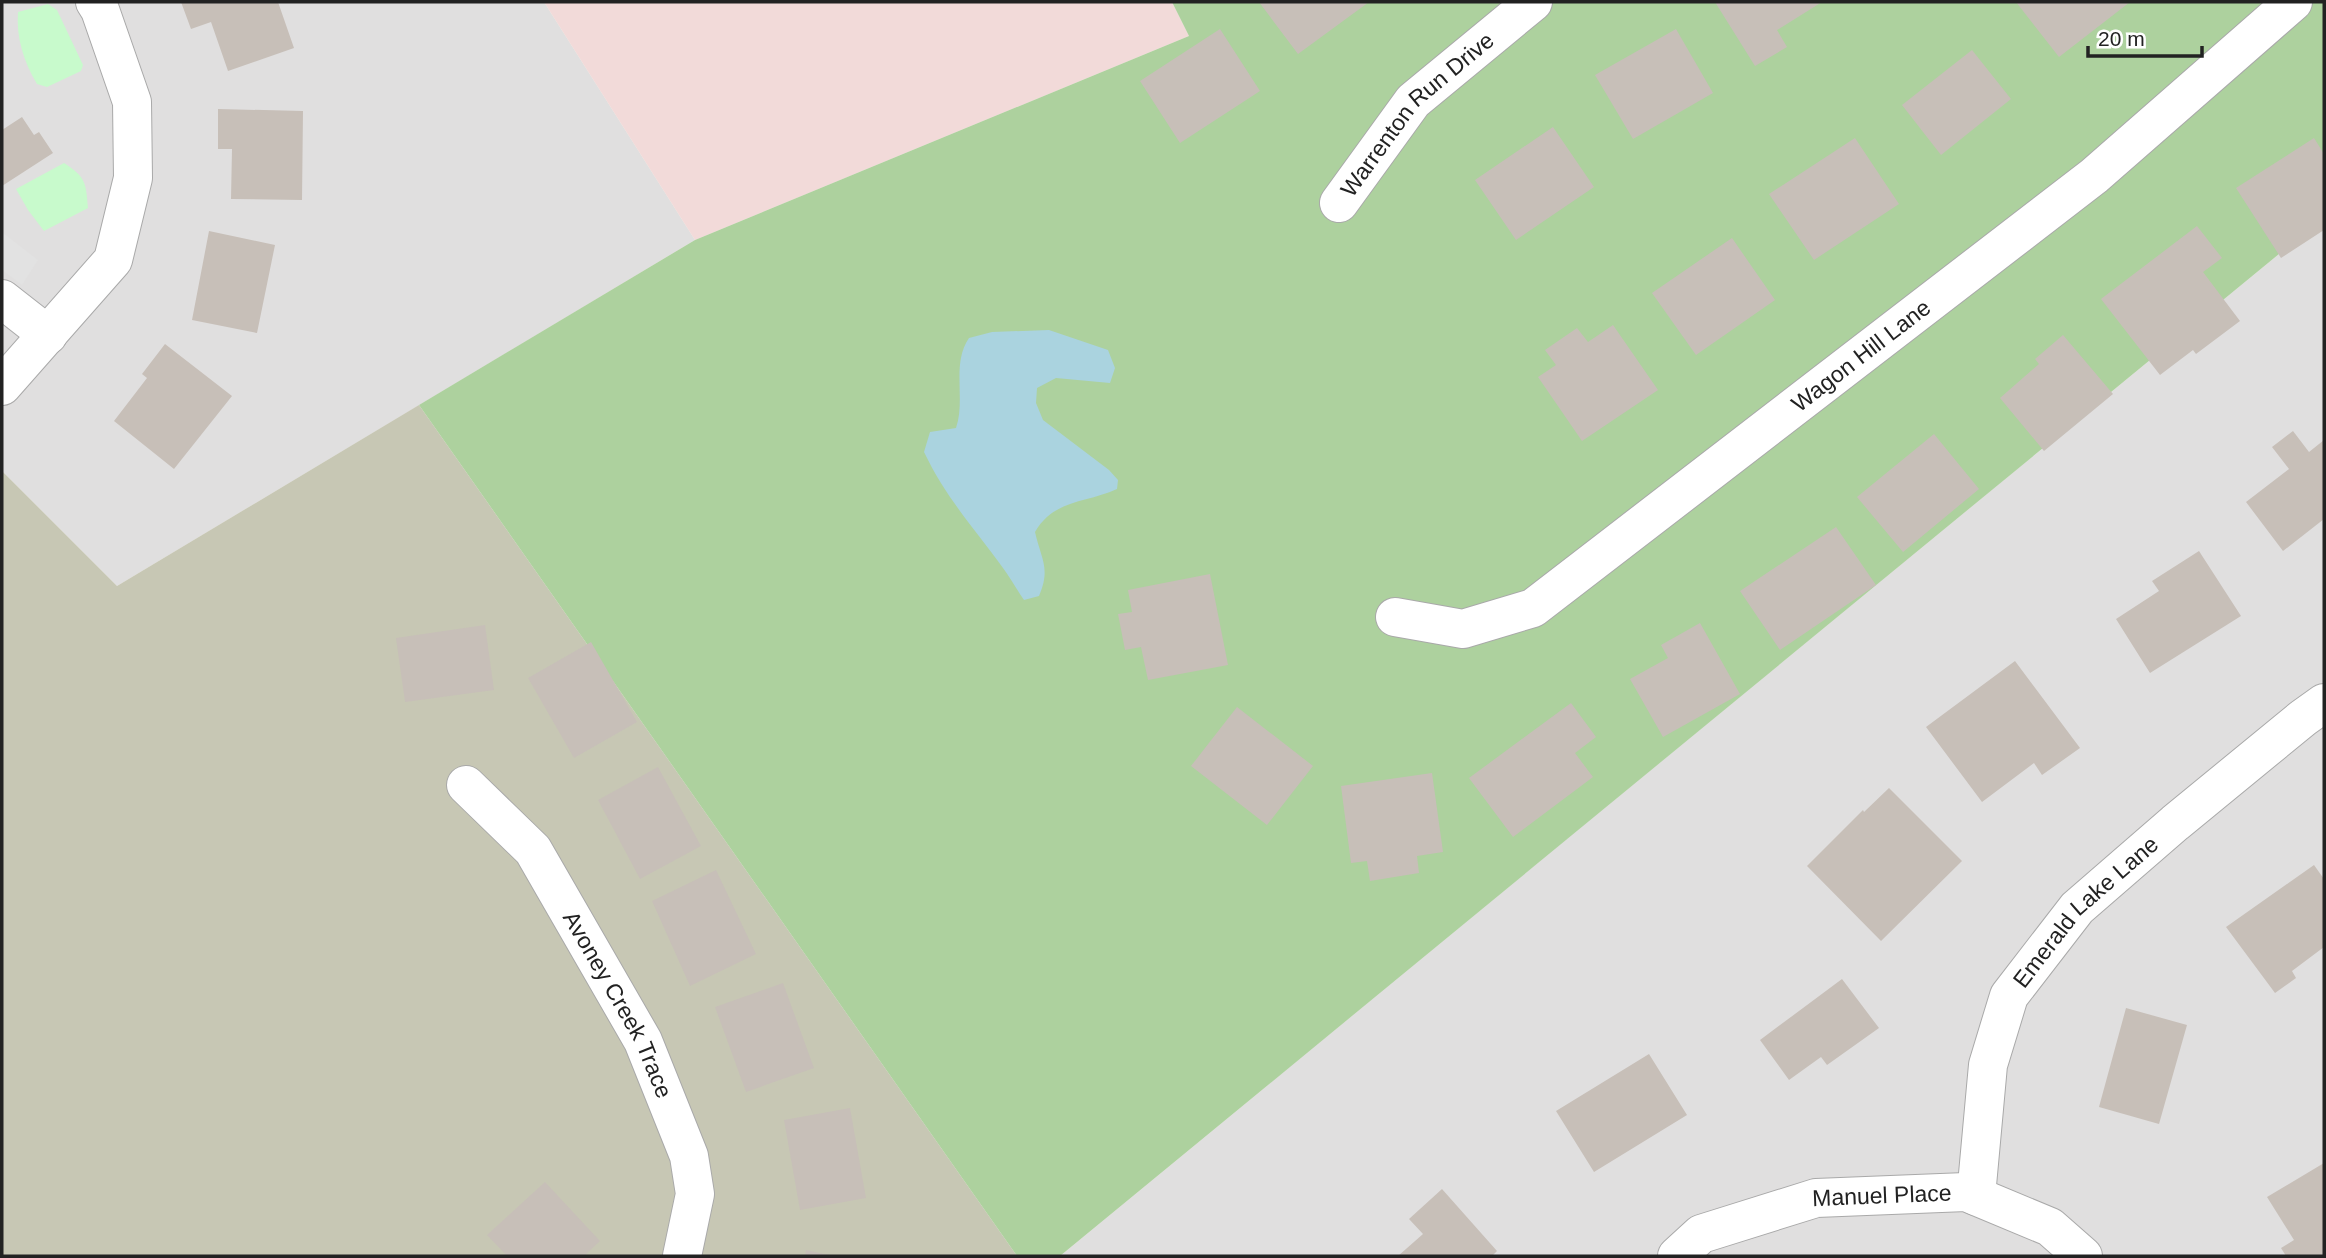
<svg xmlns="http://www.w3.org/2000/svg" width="2326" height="1258" font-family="Helvetica,sans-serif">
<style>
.residential{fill:#e0dfdf}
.commercial{fill:#f2dad9}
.construction{fill:#c7c7b4}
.forest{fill:#add19e}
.park{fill:#c8facc}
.parking{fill:#e2e2e2}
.water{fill:#aad3df}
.building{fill:#c7bfb8}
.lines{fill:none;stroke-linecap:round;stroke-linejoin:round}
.minor-casing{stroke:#a9a9a9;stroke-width:40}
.minor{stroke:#fff;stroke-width:38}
.labels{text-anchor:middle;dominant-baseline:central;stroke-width:7;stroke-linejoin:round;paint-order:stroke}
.street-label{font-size:23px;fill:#222;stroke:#fff}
</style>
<rect width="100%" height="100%" fill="#f2efe9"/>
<path class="residential" d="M2,2H544L695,240L117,586L2,471Z
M2324,217V1256H1060L1629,788Z"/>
<path class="commercial" d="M544,2H1172L1189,36L695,240Z"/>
<path class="construction" d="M419,405L1017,1256H2V471L117,586Z"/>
<path class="forest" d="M1172,2H2324V217L1060,1256H1017L419,405L695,240L1189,36Z"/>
<path class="park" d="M48,4L57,10L83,65L81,71L47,87L37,84C24,62 16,38 18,12Z
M64,163C86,177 86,183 88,208L44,231L28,210L16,189Z"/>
<path class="parking" d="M2,232L38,260L22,285L2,270Z"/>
<path class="water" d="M1049,330L1108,350L1115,368L1110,383L1056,378L1037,388L1036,403L1043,420L1109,470L1118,480L1117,489C1087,503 1054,499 1035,532C1041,559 1051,568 1039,596L1024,600C1017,590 1011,579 1003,568C974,528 946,498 924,452L930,432L956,428C966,399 951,364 969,338L992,332Z"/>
<path class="building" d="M181,2H278L294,48L228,71L211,22L191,29Z
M1259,2H1369L1298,54Z
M1715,2H1822L1777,30L1787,47L1755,66Z
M2016,2H2130L2059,57Z
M1220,29L1260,91L1180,143L1140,81Z
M1676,29L1713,93L1633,139L1595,75Z
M1972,50L2011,99L1941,155L1902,105Z
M218,109L303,111L302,200L231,199L232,149H218Z
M22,117L34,135L39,132L53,153L2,186V130Z
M1553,127L1594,187L1516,240L1475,180Z
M1855,138L1899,204L1814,260L1769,194Z
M2314,138L2324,154V230L2281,258L2236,188Z
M2197,226L2222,258L2203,272L2240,321L2196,354L2193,350L2160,375L2101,299Z
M209,231L275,245L257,333L192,320Z
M1732,238L1775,300L1696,355L1652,293Z
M1613,325L1658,390L1582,441L1538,377L1556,365L1545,350L1577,328L1588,342Z
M2063,335L2113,394L2044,451L2000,398L2039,364L2035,359Z
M165,344L232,396L174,469L114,421L147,378L142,374Z
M2293,431L2309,452L2324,440V519L2283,551L2246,502L2289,469L2272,447Z
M1934,434L1979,489L1903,552L1857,497Z
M1836,527L1876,585L1780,650L1740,591Z
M2199,551L2241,616L2150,673L2116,619L2159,591L2152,581Z
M1210,574L1228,665L1148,680L1141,647L1125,650L1118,614L1132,612L1128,590Z
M1700,623L1740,694L1663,737L1630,679L1668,658L1661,645Z
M485,625L494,690L405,702L396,638Z
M591,642L637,722L574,758L528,678Z
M2015,661L2080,748L2042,775L2034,763L1982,802L1926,727Z
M1571,703L1596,737L1575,753L1593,777L1513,837L1469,778Z
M1237,707L1313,766L1267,825L1191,766Z
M658,767L701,846L640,879L598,800Z
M1432,773L1443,852L1417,856L1419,873L1370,881L1367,861L1351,863L1341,786Z
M1889,788L1962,861L1881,941L1807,866L1863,810L1864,812Z
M2314,865L2324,879V947L2292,971L2296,978L2275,993L2226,927Z
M716,870L756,954L690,986L652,901Z
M1842,979L1879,1028L1827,1065L1821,1057L1789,1080L1760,1040Z
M783,983L814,1068L746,1092L715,1007Z
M2126,1008L2187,1025L2159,1124L2099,1107Z
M1649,1054L1687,1115L1594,1172L1556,1111Z
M850,1108L866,1198L800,1210L784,1120Z
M2324,1163V1256H2286L2281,1248L2294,1240L2267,1197Z
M545,1182L600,1241L584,1256H507L487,1235Z
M1442,1189L1497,1251L1492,1256H1398L1423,1234L1409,1219Z
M806,1250L829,1255V1256H805Z"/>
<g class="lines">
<defs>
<g id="minor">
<path id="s1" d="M1339,203L1413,101L1533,2"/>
<path d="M2,299L48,335"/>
<path d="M2,386L113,260L133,178L132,102L100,10L95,2"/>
<path id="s2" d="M1395,617L1463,629L1533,608L2094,176L2293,2"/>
<path id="s3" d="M466,785L533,850L643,1041L689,1156L695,1194L682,1256"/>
<path id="s4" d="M1976,1196L1988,1065L2009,996L2077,908L2175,823L2303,718L2324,703"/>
<path id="s5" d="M1677,1256L1701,1234L1816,1198L1966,1192L2050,1227L2083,1256"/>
</g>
</defs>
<use href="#minor" class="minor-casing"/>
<use href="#minor" class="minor"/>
</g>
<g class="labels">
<g class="street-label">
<text stroke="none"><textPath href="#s1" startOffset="119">Warrenton Run Drive</textPath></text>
<text stroke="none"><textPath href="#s2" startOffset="556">Wagon Hill Lane</textPath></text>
<text stroke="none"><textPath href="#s4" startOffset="318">Emerald Lake Lane</textPath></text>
<text stroke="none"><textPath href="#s3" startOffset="270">Avoney Creek Trace</textPath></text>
<text stroke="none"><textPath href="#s5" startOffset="219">Manuel Place</textPath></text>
</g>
</g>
<rect width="2326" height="1258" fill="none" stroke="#222222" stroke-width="7"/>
<path d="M2088 46v10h114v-10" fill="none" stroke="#222222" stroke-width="3.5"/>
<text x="2098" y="46" font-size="21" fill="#222222" stroke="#ffffff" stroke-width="5" paint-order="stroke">20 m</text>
</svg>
